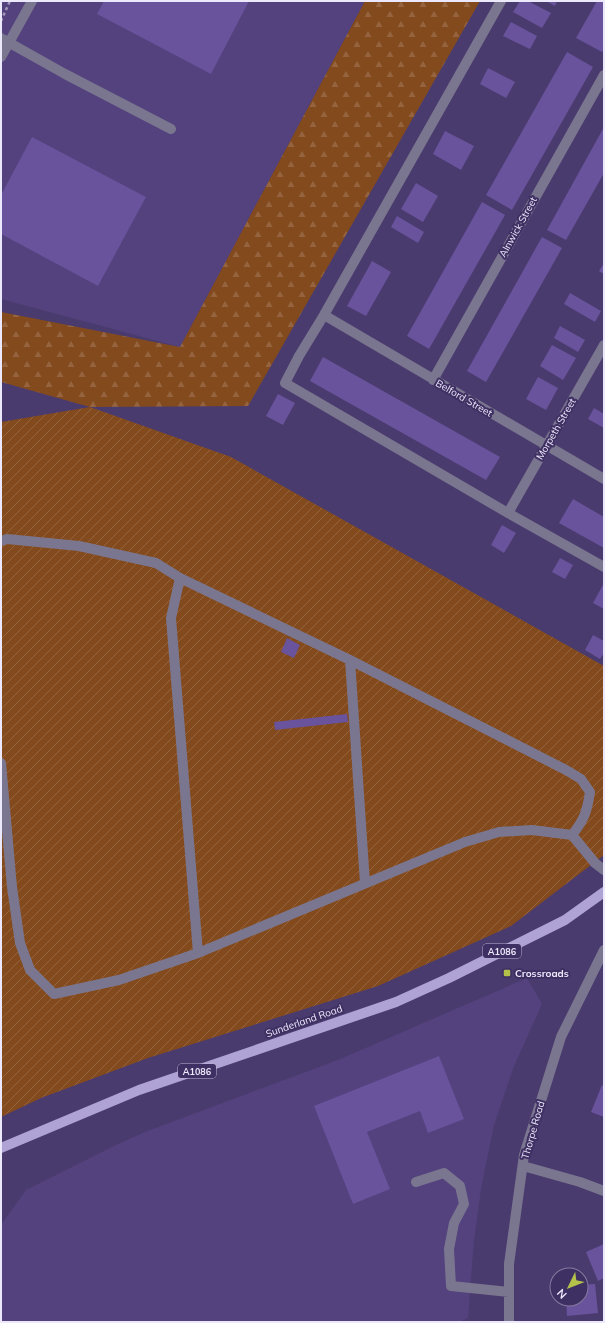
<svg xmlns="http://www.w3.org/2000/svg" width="605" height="1323" font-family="Mulish,sans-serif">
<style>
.built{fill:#53427d}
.forest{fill:url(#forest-firs)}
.garden{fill:url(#garden-furrows)}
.building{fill:#68539c}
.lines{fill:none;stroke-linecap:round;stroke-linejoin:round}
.path{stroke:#a198ba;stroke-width:2.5;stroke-dasharray:3 3;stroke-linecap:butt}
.minor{stroke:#7b768f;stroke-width:10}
.major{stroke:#afa3d6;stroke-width:10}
.poi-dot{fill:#b4c24a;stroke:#3f3063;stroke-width:1.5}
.labels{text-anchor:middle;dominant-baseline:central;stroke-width:4;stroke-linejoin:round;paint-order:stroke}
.shield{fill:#3f3063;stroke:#b9b2ce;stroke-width:1}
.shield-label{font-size:9px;font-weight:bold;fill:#ede9fc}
.street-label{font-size:10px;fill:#ede9fc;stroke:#3f3063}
.poi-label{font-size:10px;font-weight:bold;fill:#ede9fc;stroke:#3f3063;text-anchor:start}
</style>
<defs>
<pattern id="forest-firs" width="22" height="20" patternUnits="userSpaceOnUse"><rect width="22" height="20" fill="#834a1d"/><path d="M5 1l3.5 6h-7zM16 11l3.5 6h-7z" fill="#95643f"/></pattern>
<pattern id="garden-furrows" width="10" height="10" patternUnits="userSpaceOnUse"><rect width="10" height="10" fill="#834a1d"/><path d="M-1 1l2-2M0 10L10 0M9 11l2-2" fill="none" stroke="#95643f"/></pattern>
</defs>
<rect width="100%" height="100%" fill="#4a3b6e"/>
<path class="built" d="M1,1H365L180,347L1,299Z
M527,978L542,1004L514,1066L494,1125L481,1189L474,1240L468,1318L459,1322H1V1225L26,1190L118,1144L145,1132L338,1060Z"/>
<path class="forest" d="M365,1H480L248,406L90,407L1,382V312L180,347Z"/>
<path class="garden" d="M90,407L231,457L604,666V855L511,926L378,986L148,1058L41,1098L1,1117V422Z"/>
<path class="building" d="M104,1H249L211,74L97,14Z
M520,1H528L551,13L542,28L513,12Z
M546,1H557L555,6Z
M597,1H604V48L602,52L576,38Z
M511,22L537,36L530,49L503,36Z
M567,52L593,67L512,210L486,195Z
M488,68L515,82L506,98L480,84Z
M604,127V173L566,240L547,230Z
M445,131L474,146L461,170L433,154Z
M32,137L146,197L98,286L1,234V195Z
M416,183L438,196L423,222L401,209Z
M482,202L505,215L429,349L407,336Z
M397,216L424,232L418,243L391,227Z
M542,237L562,248L486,382L467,371Z
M372,261L391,272L366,316L347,306Z
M604,263V274L599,271Z
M570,293L601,311L595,322L564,304Z
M560,326L585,340L578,352L554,338Z
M552,345L576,358L563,380L540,366Z
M323,357L500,457L486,480L310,381Z
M538,377L558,388L546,410L526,399Z
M278,394L295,403L283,425L266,416Z
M594,408L604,414V428L588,419Z
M573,499L604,517V548L559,523Z
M502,525L516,533L504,553L491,545Z
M560,558L573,565L565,579L552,572Z
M604,583V609L593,603Z
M593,635L604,641V653L600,659L585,650Z
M287,638L300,645L294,658L281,652Z
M347,714L348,722L275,730L274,722Z
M439,1056L464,1119L428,1133L420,1111L367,1132L390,1189L353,1204L314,1106Z
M602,1085L604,1086V1117L591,1112Z
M604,1244V1278L598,1281L586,1252Z
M595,1284L598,1313L567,1316L566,1299H581V1285Z"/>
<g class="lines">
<path class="path" d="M1,21L10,1"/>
<path class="minor" d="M501,1L324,315L299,356L285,383L508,513L604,567
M1,38L65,74L171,129
M1,57L32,1
M324,315L604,479
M433,380L604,75
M508,513L604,345
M1,541L7,539L79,546L156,563L180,578L350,660L566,770L581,779L590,792C587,812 584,820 572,835L595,863L604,870
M180,578L171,618L198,953
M350,660L365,883
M1,763L12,887L20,943L30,970L54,994L119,980L198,953L465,842L499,832L532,830L572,835
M523,1166L580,1182L604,1191
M416,1182L444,1173L460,1186L464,1204L454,1223L449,1249L451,1286L509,1292
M509,1322V1264L524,1155L561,1037L604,950"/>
<path class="major" d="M1,1148L139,1090L396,1002L449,978L565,920L604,892"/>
</g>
<rect class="poi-dot" x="503" y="969" width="8" height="8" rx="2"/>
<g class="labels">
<g class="shield">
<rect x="483" y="944" width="38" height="14" rx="3"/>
<rect x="178" y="1064" width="38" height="14" rx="3"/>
</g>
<g class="shield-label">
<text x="502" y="951">A1086</text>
<text x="197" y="1071">A1086</text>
</g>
<g class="street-label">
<text transform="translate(518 227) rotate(-61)">Alnwick Street</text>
<text transform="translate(464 398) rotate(30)">Belford Street</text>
<text transform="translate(556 429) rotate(-60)">Morpeth Street</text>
<text transform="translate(304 1021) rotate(-19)">Sunderland Road</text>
<text transform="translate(533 1130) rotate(-74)">Thorpe Road</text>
</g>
<g class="poi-label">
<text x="515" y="973">Crossroads</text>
</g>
</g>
<rect width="605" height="1323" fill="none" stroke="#ede9fc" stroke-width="4"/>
<g transform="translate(569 1287) rotate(227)"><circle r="19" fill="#3f3063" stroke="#857aa0"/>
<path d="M0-3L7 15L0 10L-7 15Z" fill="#b4c24a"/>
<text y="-6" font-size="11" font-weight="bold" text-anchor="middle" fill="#ede9fc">N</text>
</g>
</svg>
